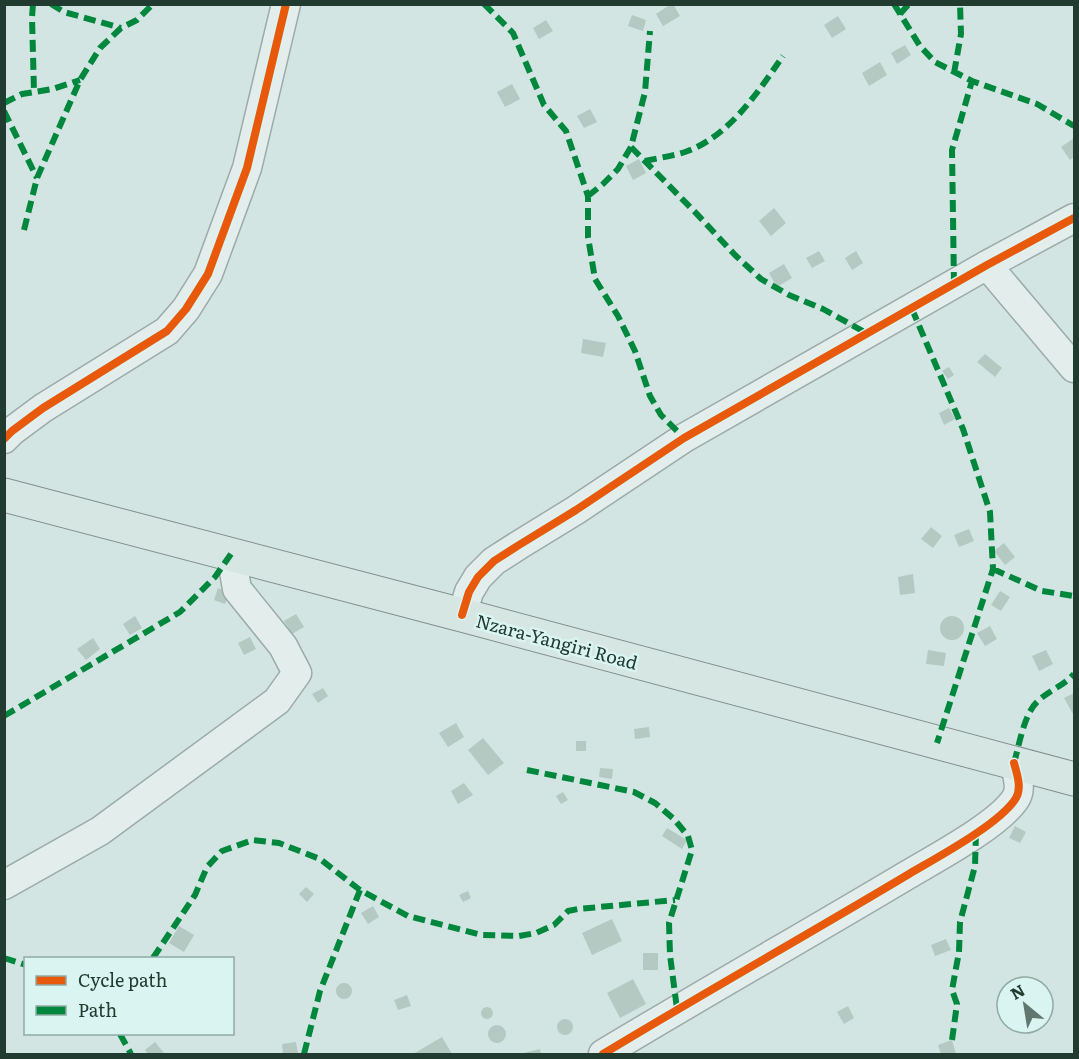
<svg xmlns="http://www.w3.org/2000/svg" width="1079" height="1059" font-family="Literata,serif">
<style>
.building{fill:#b4c9c2}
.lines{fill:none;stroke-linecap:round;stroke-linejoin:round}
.street-casing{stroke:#9baba7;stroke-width:31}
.primary-casing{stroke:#82908c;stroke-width:35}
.street{stroke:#e3eeec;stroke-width:28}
.primary{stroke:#d6e6e3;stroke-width:33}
.quiet{stroke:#00873e;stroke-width:6;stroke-dasharray:12 6;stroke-linecap:butt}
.cycleway-casing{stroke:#daf5f1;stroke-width:11}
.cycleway{stroke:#e8590c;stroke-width:8}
.labels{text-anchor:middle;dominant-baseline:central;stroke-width:5;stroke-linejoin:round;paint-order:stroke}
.street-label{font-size:18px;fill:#223b31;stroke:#daf5f1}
</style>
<rect width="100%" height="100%" fill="#d3e5e2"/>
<path class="building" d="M671,4H673L680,16L663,26L656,14Z
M632,15L646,20L643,31L628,26Z
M838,16L846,29L832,38L824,25Z
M546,20L553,31L539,39L533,28Z
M905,45L911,55L897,64L891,53Z
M880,62L887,75L869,86L862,73Z
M512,84L520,99L505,107L497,92Z
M590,109L597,122L584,128L577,116Z
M1074,138V157L1070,160L1061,147Z
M639,159L646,173L633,180L626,166Z
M774,208L786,223L771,236L759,221Z
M819,251L825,261L812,268L806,258Z
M856,251L863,263L852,270L845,258Z
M784,264L792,278L777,287L769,273Z
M583,339L606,343L603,357L581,353Z
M985,354L1002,368L995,377L977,362Z
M949,367L954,375L948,379L942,371Z
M949,408L955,419L944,425L939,413Z
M931,527L942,536L933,548L921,539Z
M969,529L974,541L959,547L954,535Z
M1004,543L1015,557L1005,565L994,551Z
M913,574L915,593L900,595L898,577Z
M218,588L229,593L225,604L214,600Z
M1000,591L1010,597L1001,611L991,605Z
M296,614L304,627L292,634L284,621Z
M135,616L142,628L130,635L123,624Z
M940 628a12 12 0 1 1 24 0a12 12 0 1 1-24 0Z
M990,626L997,639L985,646L977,633Z
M250,637L256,649L244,655L238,643Z
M93,638L100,649L86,660L77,649Z
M928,650L946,653L944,666L926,664Z
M1046,650L1053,664L1039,671L1032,656Z
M323,688L328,696L318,703L312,694Z
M1074,693V713L1073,714L1064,698Z
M456,723L464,737L448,747L439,733Z
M649,727L650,737L635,739L634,729Z
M483,738L504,763L488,775L468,750Z
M576,741H586V751H576Z
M600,768L613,769L612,779L599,777Z
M464,783L473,795L458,804L451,791Z
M563,792L568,800L561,804L556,796Z
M1015,826L1026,832L1020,843L1009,838Z
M667,828L687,840L682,849L662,836Z
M306,887L314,894L307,902L299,894Z
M468,891L471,898L463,902L459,895Z
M373,906L379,917L368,924L361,913Z
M612,919L622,941L592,955L582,933Z
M179,926L194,935L184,952L169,943Z
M946,939L951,950L935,956L931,945Z
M643,953H658V970H643Z
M633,979L646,1004L620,1018L607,993Z
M336 991a8 8 0 1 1 16 0a8 8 0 1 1-16 0Z
M407,995L411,1006L398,1010L394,1000Z
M848,1006L854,1018L844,1024L837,1012Z
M481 1013a6 6 0 1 1 12 0a6 6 0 1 1-12 0Z
M557 1027a8 8 0 1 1 16 0a8 8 0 1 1-16 0Z
M488 1034a9 9 0 1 1 18 0a9 9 0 1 1-18 0Z
M442,1037L452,1054H413Z
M952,1040L956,1054H941L938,1045Z
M155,1042L164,1053L162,1054H148L145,1050Z
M296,1042L298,1054H283L282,1044Z
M540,1049L541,1054H519Z"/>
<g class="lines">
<defs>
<path id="street" d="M987,265L1074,368
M4,439L12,431L43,408L167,331L186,309L208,274L247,168L286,4
M462,615L469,592L478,577L494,561L519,545L576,510L684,438L987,265L1074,218
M4,885L100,831L277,701L297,673L283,646L237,589L231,554
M603,1054C704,993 807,935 909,874C936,858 1000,824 1016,798C1022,788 1017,774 1014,763"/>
<path id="primary" d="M4,495L462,615L1074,779"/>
</defs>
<use href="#street" class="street-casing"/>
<use href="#primary" class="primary-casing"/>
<use href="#street" class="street"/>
<use href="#primary" class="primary"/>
<path class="quiet" d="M33,4L32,17L34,92
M51,4L64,12L121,28
M484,4L513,33L544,105L566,131L588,196V237L595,279L618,316L635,351L650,396L661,415L684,438
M894,4L920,46L935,62L972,81L1037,104L1074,126
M900,14L909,4
M954,73L961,34L960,4
M4,103L22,94L53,89L80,80
M4,111L37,178
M631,147L695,212L735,255L761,279L789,295L823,309L868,334
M645,161C658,158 673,156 685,152C729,137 758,92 783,56
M588,196L603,184L618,169L631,147L645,92L650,31
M24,230L37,178L80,80L100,48L121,28L137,20L153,4
M954,284L952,150L972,81
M912,309L963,429L990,512L993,569L937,743
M993,569L1042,591L1074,596
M4,716L180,612L215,577L231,554
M1014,763C1019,746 1024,714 1037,702C1049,690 1062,687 1074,674
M527,770L634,792L655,803L674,819L688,836L692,850L669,923L670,955L677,1009
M4,958L26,965
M153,958L195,895L207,867L222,851L253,840L279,843L320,859L360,890L408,916L482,935L519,936L536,933L554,925L568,911L578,909L675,900
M120,1034L131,1054
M952,1040L957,1004L952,990L959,952L960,922L975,866L976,832
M304,1054L320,991L360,890"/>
<defs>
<path id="cycleway" d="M4,439L12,431L43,408L167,331L186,309L208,274L247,168L286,4
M462,615L469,592L478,577L494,561L519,545L576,510L684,438L987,265L1074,218
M603,1054C704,993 807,935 909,874C936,858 1000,824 1016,798C1022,788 1017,774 1014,763"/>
</defs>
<use href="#cycleway" class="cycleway-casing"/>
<use href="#cycleway" class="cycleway"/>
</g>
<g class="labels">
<g class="street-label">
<text transform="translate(557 641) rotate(15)">Nzara-Yangiri Road</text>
</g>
</g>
<rect width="1079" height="1059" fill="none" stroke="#223b31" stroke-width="12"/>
<rect x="24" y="957" width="210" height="78" fill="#daf5f1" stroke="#90aba4" stroke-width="1.5"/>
<rect x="36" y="976" width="30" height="9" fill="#e8590c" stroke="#90aba4" stroke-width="1.5"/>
<text x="78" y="987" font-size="18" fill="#223b31">Cycle path</text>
<rect x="36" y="1006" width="30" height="9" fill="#00873e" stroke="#90aba4" stroke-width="1.5"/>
<text x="78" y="1017" font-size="18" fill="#223b31">Path</text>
<g transform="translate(1025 1005) rotate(330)"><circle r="28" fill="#daf5f1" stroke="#90aba4" stroke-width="1.5"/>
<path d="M0-4.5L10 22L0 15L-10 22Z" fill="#60766f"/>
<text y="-9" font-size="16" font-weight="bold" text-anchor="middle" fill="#223b31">N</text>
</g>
</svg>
